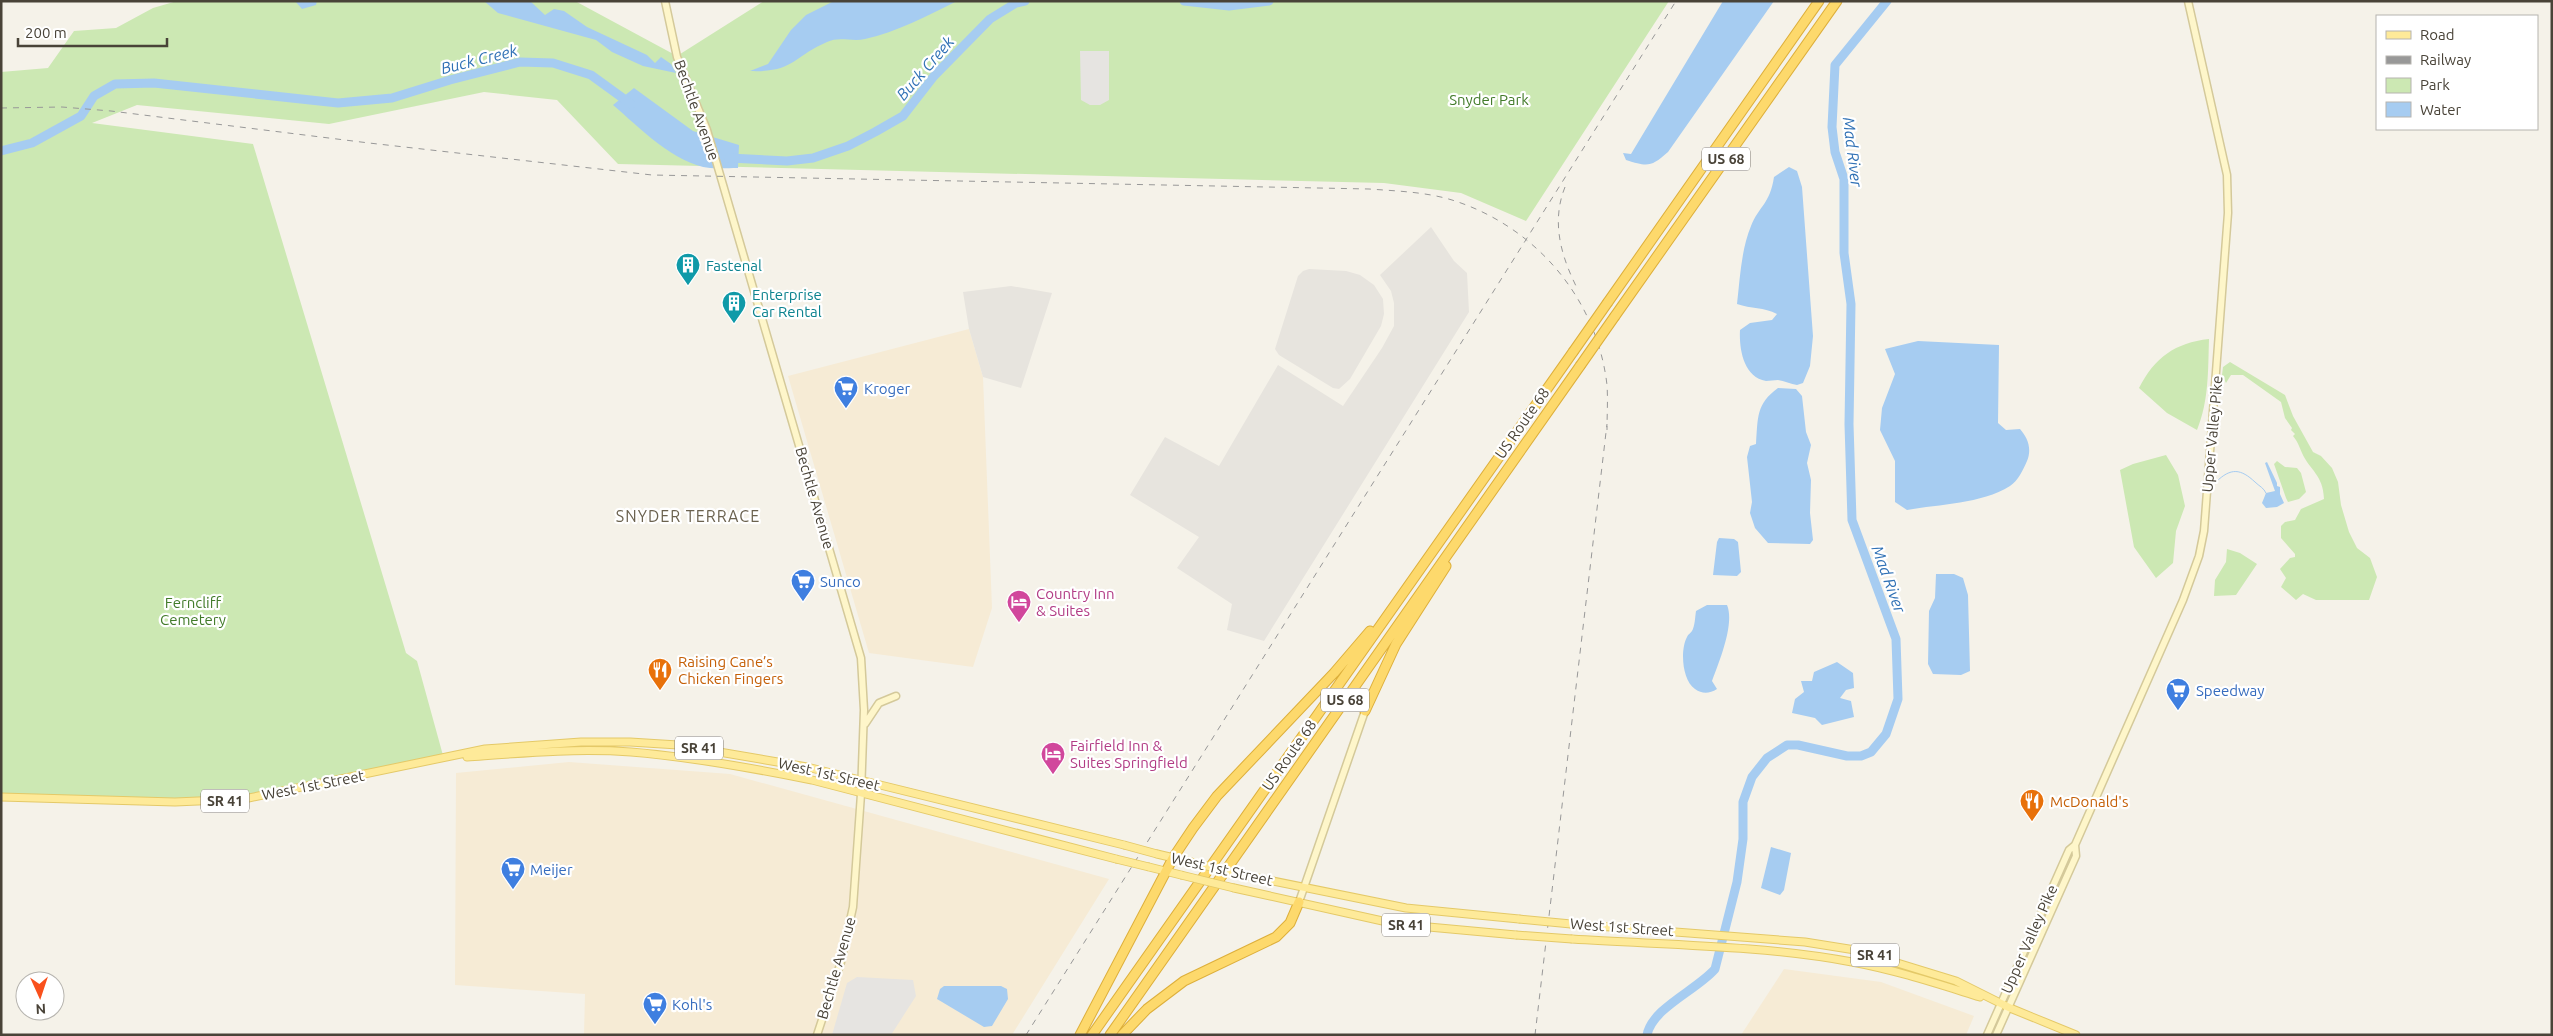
<svg xmlns="http://www.w3.org/2000/svg" width="2553" height="1036" font-family="Ubuntu,sans-serif">
<style>
.commercial{fill:#f6ebd5}
.industrial{fill:#e7e4de}
.green{fill:#cce8b3}
.parking{fill:#e6e4e1}
.water{fill:#a6ccf1}
.lines{fill:none;stroke-linecap:round;stroke-linejoin:round}
.stream{stroke:#a6ccf1;stroke-width:1}
.river{stroke:#a6ccf1;stroke-width:9}
.secondary-casing{stroke:#d4c99a;stroke-width:9}
.primary-casing{stroke:#e4c968;stroke-width:9}
.highway-casing{stroke:#ddaf3b;stroke-width:11}
.secondary{stroke:#fef6ca;stroke-width:6}
.primary{stroke:#feea99;stroke-width:7}
.highway{stroke:#fdd96c;stroke-width:9}
.rail{stroke:#989898;stroke-width:1;stroke-dasharray:6 6;stroke-linecap:butt}
.primary-bridge-casing{stroke:#e4c968;stroke-width:9;stroke-linecap:butt}
.highway-bridge-casing{stroke:#ddaf3b;stroke-width:11;stroke-linecap:butt}
.primary-bridge{stroke:#feea99;stroke-width:7}
.highway-bridge{stroke:#fdd96c;stroke-width:9}
.labels{text-anchor:middle;dominant-baseline:central;stroke-width:4.5;stroke-linejoin:round;paint-order:stroke}
.shield{fill:#fff;stroke:#807b74;stroke-width:1}
.shield-label{font-size:14px;font-weight:bold;fill:#494338}
.park-label{font-size:15px;fill:#427b2a;stroke:#fff}
.street-label{font-size:15px;fill:#494338;stroke:#fff}
.culture-label{font-size:15px;fill:#0d838f;stroke:#fff;text-anchor:start}
.shop-label{font-size:15px;fill:#366cbe;stroke:#fff;text-anchor:start}
.hotel-label{font-size:15px;fill:#b23c85;stroke:#fff;text-anchor:start}
.food-label{font-size:15px;fill:#c56008;stroke:#fff;text-anchor:start}
.water-label{font-size:16px;font-style:italic;fill:#3071b5;stroke:#fff}
.neighbourhood-label{font-size:16px;letter-spacing:1px;fill:#6b624f;stroke:#fff}
</style>
<rect width="100%" height="100%" fill="#f5f2e9"/>
<path class="commercial" d="M969,329L983,377L992,608L973,667L869,653L788,376Z
M569,762L730,774L1109,879L1012,1035H584L585,994L455,985L456,773Z
M1784,969L1881,982L1974,1016L1966,1035H1741Z"/>
<path class="industrial" d="M1431,227L1454,261L1467,273L1469,312L1264,641L1227,630L1232,604L1177,568L1199,537L1130,495L1165,437L1219,466L1278,365L1343,406L1382,348L1394,326V303L1391,291L1380,275Z
M1309,269L1346,271L1360,275L1374,285L1383,299L1384,314L1381,326L1350,379L1339,389L1333,388L1279,355L1275,349L1298,276L1303,271Z
M1011,286L1052,293L1021,388L983,377L969,329L963,292Z"/>
<path class="green" d="M177,1H575L677,56L764,1H1669L1526,221L1461,193L1384,183L618,164L557,100L484,92L329,124L137,105L92,123L253,144L406,653L417,661L444,759L209,802L1,797V72L48,68L74,31L116,28L153,8Z
M2209,339C2208,370 2209,401 2197,430L2167,413L2139,388C2155,357 2175,343 2209,339Z
M2230,362L2285,395L2293,416L2313,452L2321,456L2332,468L2338,482L2341,505L2349,532L2357,548L2370,558L2377,577L2369,600H2316L2303,594L2296,600L2281,587L2286,578L2280,569L2290,558L2295,557V554L2281,538V526L2285,522L2295,520L2301,509L2324,499C2323,474 2310,471 2302,453C2299,446 2298,442 2293,436L2295,434L2291,430L2292,428L2285,418L2281,402L2243,375H2231L2226,383L2222,375L2223,367Z
M2166,455L2178,475L2185,506L2176,531L2173,563L2156,578L2134,547L2120,470L2133,464Z
M2277,461L2285,467L2297,468L2301,473L2306,492L2299,499L2288,502L2286,498L2274,464Z
M2227,549L2240,553L2257,564L2236,595L2214,596L2215,580L2226,562Z"/>
<path class="parking" d="M1080,51H1109V100L1100,105H1090L1081,100Z
M857,977L913,980L916,996L891,1035H832L847,983Z"/>
<path class="water" d="M295,1H317L316,5L302,9Z
M484,1H530L545,15L554,9L564,11L587,27L647,55L655,63L661,57L671,64L676,73L643,66L612,52L596,40L498,13Z
M834,1H957C927,16 897,32 865,39C852,42 839,36 827,42C794,56 793,73 750,71L768,64L791,30L806,15Z
M1723,1H1774L1668,152C1651,167 1648,167 1626,160L1623,153L1631,154Z
M634,88L693,131L739,145L738,168C729,168 719,169 710,168C674,164 639,127 613,105Z
M1789,167L1797,171L1802,187L1813,336L1810,366L1803,383L1797,385C1791,384 1784,381 1778,380C1774,380 1770,381 1766,381C1743,377 1739,348 1740,330L1750,323L1772,320L1777,314C1764,307 1751,309 1737,304C1740,279 1741,250 1751,226C1759,206 1770,204 1774,177Z
M1918,341L1999,345L1998,423L2006,430L2020,429C2028,438 2032,449 2027,461C2023,470 2018,481 2010,486C1981,504 1940,504 1907,510L1895,502V461L1880,430L1882,408L1895,374L1885,349Z
M1778,388L1796,389L1802,396L1806,432L1811,445L1807,463L1811,480L1810,513L1813,540L1810,544L1768,543L1755,528L1750,513L1752,502L1747,457L1750,446L1756,444C1758,417 1756,404 1778,388Z
M2267,462L2277,483V486L2280,487V494L2284,503L2277,507L2266,508L2262,503L2266,493L2275,491L2265,463Z
M1719,538L1734,539L1738,542L1741,572L1737,576L1713,575L1717,542Z
M1936,574H1954L1963,578L1968,595L1970,671L1961,675L1933,674L1928,664L1929,611L1935,598Z
M1707,605H1727C1735,624 1719,662 1712,681L1717,689C1709,694 1702,694 1695,689C1682,680 1680,650 1687,637C1688,634 1691,633 1692,631C1695,626 1695,617 1696,611Z
M1837,662L1853,673L1854,688L1846,690L1840,698L1851,701L1854,717L1822,725L1815,718L1792,713L1795,699L1804,692L1801,681H1812L1814,672Z
M1771,847L1791,853L1784,890L1780,895L1761,888Z
M944,986H1001L1007,989L1008,999L992,1026L984,1027L937,999L940,989Z"/>
<g class="lines">
<path class="stream" d="M2216,482C2231,467 2241,469 2255,482C2259,486 2264,488 2266,493"/>
<path class="river" d="M1184,1L1229,6L1269,1
M1,151L32,143L81,116L94,96L115,84L154,83L338,103L392,98L450,80L520,62L553,63L591,75L631,104
M729,158L787,161L813,158L848,146L875,132L903,116L934,76L990,19L1016,3L1025,1
M1647,1035C1652,1008 1697,990 1715,969L1737,882L1743,839V802L1752,777L1767,758L1787,745H1798L1847,756H1861L1871,752L1886,734L1898,699L1896,639L1852,520L1849,424L1851,304L1844,253V179L1835,152L1832,127L1835,65L1887,1"/>
<defs>
<path id="secondary" d="M665,1L677,57L707,130L861,658L864,710L861,794L853,907L841,962L817,1035
M865,724L879,703L896,696
M1299,902L1365,711
M1987,1035L2069,850L2075,845L2183,600L2199,556L2204,531L2228,213L2227,175L2188,1
M1996,1035L2076,856L2075,845"/>
<path id="primary" d="M467,757C522,753 576,748 631,752C692,757 752,768 812,780L1116,859
M1,797L175,802L244,799L485,749L581,742H630L678,745L807,767L1124,845
M1157,854L1191,862
M1149,867L1181,875
M1243,875L1406,908L1519,919
M1234,888L1396,924L1516,935
M1571,924L1805,942L1855,950L1956,981L2010,1008L2076,1035
M1572,939C1665,945 1761,945 1852,962C1896,970 1938,984 1980,997"/>
<path id="highway" d="M1608,302L1819,1
M1615,316L1837,1
M1365,711L1396,644L1446,566
M1080,1035L1173,858L1193,828L1217,796L1334,673L1370,631
M1092,1035L1573,352
M1110,1035L1580,366
M1122,1035L1147,1009L1184,981L1276,937L1290,923L1299,902"/>
</defs>
<use href="#secondary" class="secondary-casing"/>
<use href="#primary" class="primary-casing"/>
<use href="#highway" class="highway-casing"/>
<use href="#secondary" class="secondary"/>
<use href="#primary" class="primary"/>
<use href="#highway" class="highway"/>
<path class="rail" d="M1,108L62,107L111,111L369,143L652,175L1369,189C1397,191 1426,192 1452,200C1535,226 1597,298 1607,385C1608,400 1607,415 1607,430
M1565,187C1551,222 1561,256 1577,288
M1026,1035L1676,1
M1535,1035L1607,424"/>
<defs>
<path id="primary-bridge" d="M1124,845L1157,854
M1116,859L1149,867
M1191,862L1243,875
M1181,875L1234,888
M1519,919L1571,924
M1516,935L1572,939"/>
<path id="highway-bridge" d="M1573,352L1608,302
M1580,366L1615,316"/>
</defs>
<use href="#primary-bridge" class="primary-bridge-casing"/>
<use href="#highway-bridge" class="highway-bridge-casing"/>
<use href="#primary-bridge" class="primary-bridge"/>
<use href="#highway-bridge" class="highway-bridge"/>
</g>
<defs>
<symbol id="building-pin" viewBox="-11 -11 22 30"><path d="M0 17L-7.5 6A9.5 9.5 0 1 1 7.5 6Z" fill="#0f9aa8" stroke="#fff"/><path d="M-4-6H4V6H1V3H-1V6H-4ZM-2.5-4.3h1.7v1.8h-1.7ZM.8-4.3h1.7v1.8H.8ZM-2.5-1h1.7V.8h-1.7ZM.8-1h1.7V.8H.8Z" fill="#fff"/></symbol>
<symbol id="supermarket-pin" viewBox="-11 -11 22 30"><path d="M0 17L-7.5 6A9.5 9.5 0 1 1 7.5 6Z" fill="#3f7fe0" stroke="#fff"/><path d="M-6-5.5h2.5l.6 2H6L4.5 2H-2.5L-4.4-4H-6ZM-1.5 3.2a1.3 1.3 0 1 0 .1 0ZM3 3.2a1.3 1.3 0 1 0 .1 0Z" fill="#fff"/></symbol>
<symbol id="hotel-pin" viewBox="-11 -11 22 30"><path d="M0 17L-7.5 6A9.5 9.5 0 1 1 7.5 6Z" fill="#d1479c" stroke="#fff"/><path d="M-6-4.5h1.5V1H6V5H4.5V3h-9V5H-6ZM-4 0a1.8 1.8 0 1 1 3.6 0ZM.5 0V-2.5h3Q6-2.5 6 0Z" fill="#fff"/></symbol>
<symbol id="restaurant-pin" viewBox="-11 -11 22 30"><path d="M0 17L-7.5 6A9.5 9.5 0 1 1 7.5 6Z" fill="#e8710a" stroke="#fff"/><path d="M-5-6h1v4h1v-4h1v4h1v-4h1v5L-1.5 .5V6h-2V.5L-5-1ZM5-6V6H3V1.5H1.5Q1.5-4 5-6Z" fill="#fff"/></symbol>
</defs>
<g fill-rule="evenodd">
<use href="#building-pin" x="674" y="251" width="28" height="38"/>
<use href="#building-pin" x="720" y="289" width="28" height="38"/>
<use href="#supermarket-pin" x="832" y="374" width="28" height="38"/>
<use href="#supermarket-pin" x="789" y="567" width="28" height="38"/>
<use href="#hotel-pin" x="1005" y="588" width="28" height="38"/>
<use href="#restaurant-pin" x="646" y="656" width="28" height="38"/>
<use href="#supermarket-pin" x="2164" y="676" width="28" height="38"/>
<use href="#hotel-pin" x="1039" y="740" width="28" height="38"/>
<use href="#restaurant-pin" x="2018" y="787" width="28" height="38"/>
<use href="#supermarket-pin" x="499" y="855" width="28" height="38"/>
<use href="#supermarket-pin" x="641" y="990" width="28" height="38"/>
</g>
<g class="labels">
<g class="shield">
<rect x="1702" y="147.5" width="48" height="23" rx="4"/>
<rect x="1321" y="688.5" width="48" height="23" rx="4"/>
<rect x="675" y="736.5" width="48" height="23" rx="4"/>
<rect x="201" y="789.5" width="48" height="23" rx="4"/>
<rect x="1382" y="913.5" width="48" height="23" rx="4"/>
<rect x="1851" y="943.5" width="48" height="23" rx="4"/>
</g>
<g class="shield-label">
<text x="1726" y="159">US 68</text>
<text x="1345" y="700">US 68</text>
<text x="699" y="748">SR 41</text>
<text x="225" y="801">SR 41</text>
<text x="1406" y="925">SR 41</text>
<text x="1875" y="955">SR 41</text>
</g>
<g class="park-label">
<text x="1489" y="99">Snyder Park</text>
<text x="193" y="602">Ferncliff<tspan x="193" dy="17">Cemetery</tspan></text>
</g>
<g class="street-label">
<text transform="translate(697 110) rotate(70)">Bechtle Avenue</text>
<text transform="translate(1522 423) rotate(-55)">US Route 68</text>
<text transform="translate(2212 434) rotate(-85)">Upper Valley Pike</text>
<text transform="translate(815 498) rotate(74)">Bechtle Avenue</text>
<text transform="translate(1289 755) rotate(-55)">US Route 68</text>
<text transform="translate(829 774) rotate(13)">West 1st Street</text>
<text transform="translate(313 785) rotate(-11)">West 1st Street</text>
<text transform="translate(1222 869) rotate(13)">West 1st Street</text>
<text transform="translate(1622 927) rotate(4)">West 1st Street</text>
<text transform="translate(2029 939) rotate(-66)">Upper Valley Pike</text>
<text transform="translate(836 968) rotate(-74)">Bechtle Avenue</text>
</g>
<g class="culture-label">
<text x="706" y="265">Fastenal</text>
<text x="752" y="294">Enterprise<tspan x="752" dy="17">Car Rental</tspan></text>
</g>
<g class="shop-label">
<text x="864" y="388">Kroger</text>
<text x="820" y="581">Sunco</text>
<text x="2196" y="690">Speedway</text>
<text x="530" y="869">Meijer</text>
<text x="672" y="1004">Kohl's</text>
</g>
<g class="hotel-label">
<text x="1036" y="593">Country Inn<tspan x="1036" dy="17">&amp; Suites</tspan></text>
<text x="1070" y="745">Fairfield Inn &amp;<tspan x="1070" dy="17">Suites Springfield</tspan></text>
</g>
<g class="food-label">
<text x="678" y="661">Raising Cane’s<tspan x="678" dy="17">Chicken Fingers</tspan></text>
<text x="2050" y="801">McDonald's</text>
</g>
<g class="water-label">
<text transform="translate(479 59) rotate(-14)">Buck Creek</text>
<text transform="translate(925 68) rotate(-49)">Buck Creek</text>
<text transform="translate(1853 152) rotate(83)">Mad River</text>
<text transform="translate(1889 579) rotate(70)">Mad River</text>
</g>
<g class="neighbourhood-label">
<text x="688" y="516">SNYDER TERRACE</text>
</g>
</g>
<rect width="2553" height="1036" fill="none" stroke="#494338" stroke-width="5"/>
<rect x="2376" y="15" width="162" height="115" fill="#ffffff" stroke="#b6b4af"/>
<rect x="2386" y="31" width="25" height="8" fill="#feea99" stroke="#b6b4af"/>
<text x="2420" y="40" font-size="15" fill="#494338">Road</text>
<rect x="2386" y="56" width="25" height="8" fill="#989898" stroke="#b6b4af"/>
<text x="2420" y="65" font-size="15" fill="#494338">Railway</text>
<rect x="2386" y="78" width="25" height="15" fill="#cce8b3" stroke="#b6b4af"/>
<text x="2420" y="90" font-size="15" fill="#494338">Park</text>
<rect x="2386" y="102" width="25" height="15" fill="#a6ccf1" stroke="#b6b4af"/>
<text x="2420" y="115" font-size="15" fill="#494338">Water</text>
<g transform="translate(40 996) rotate(177)"><circle r="24" fill="#ffffff" stroke="#b6b4af"/>
<path d="M0-4L9 19L0 12L-9 19Z" fill="#f9501c"/>
<text y="-8" font-size="14" font-weight="bold" text-anchor="middle" fill="#494338">N</text>
</g>
<path d="M18 38v8h149v-8" fill="none" stroke="#494338" stroke-width="2.5"/>
<text x="25" y="38" font-size="15" fill="#494338" stroke="#ffffff" stroke-width="4" paint-order="stroke">200 m</text>
</svg>
